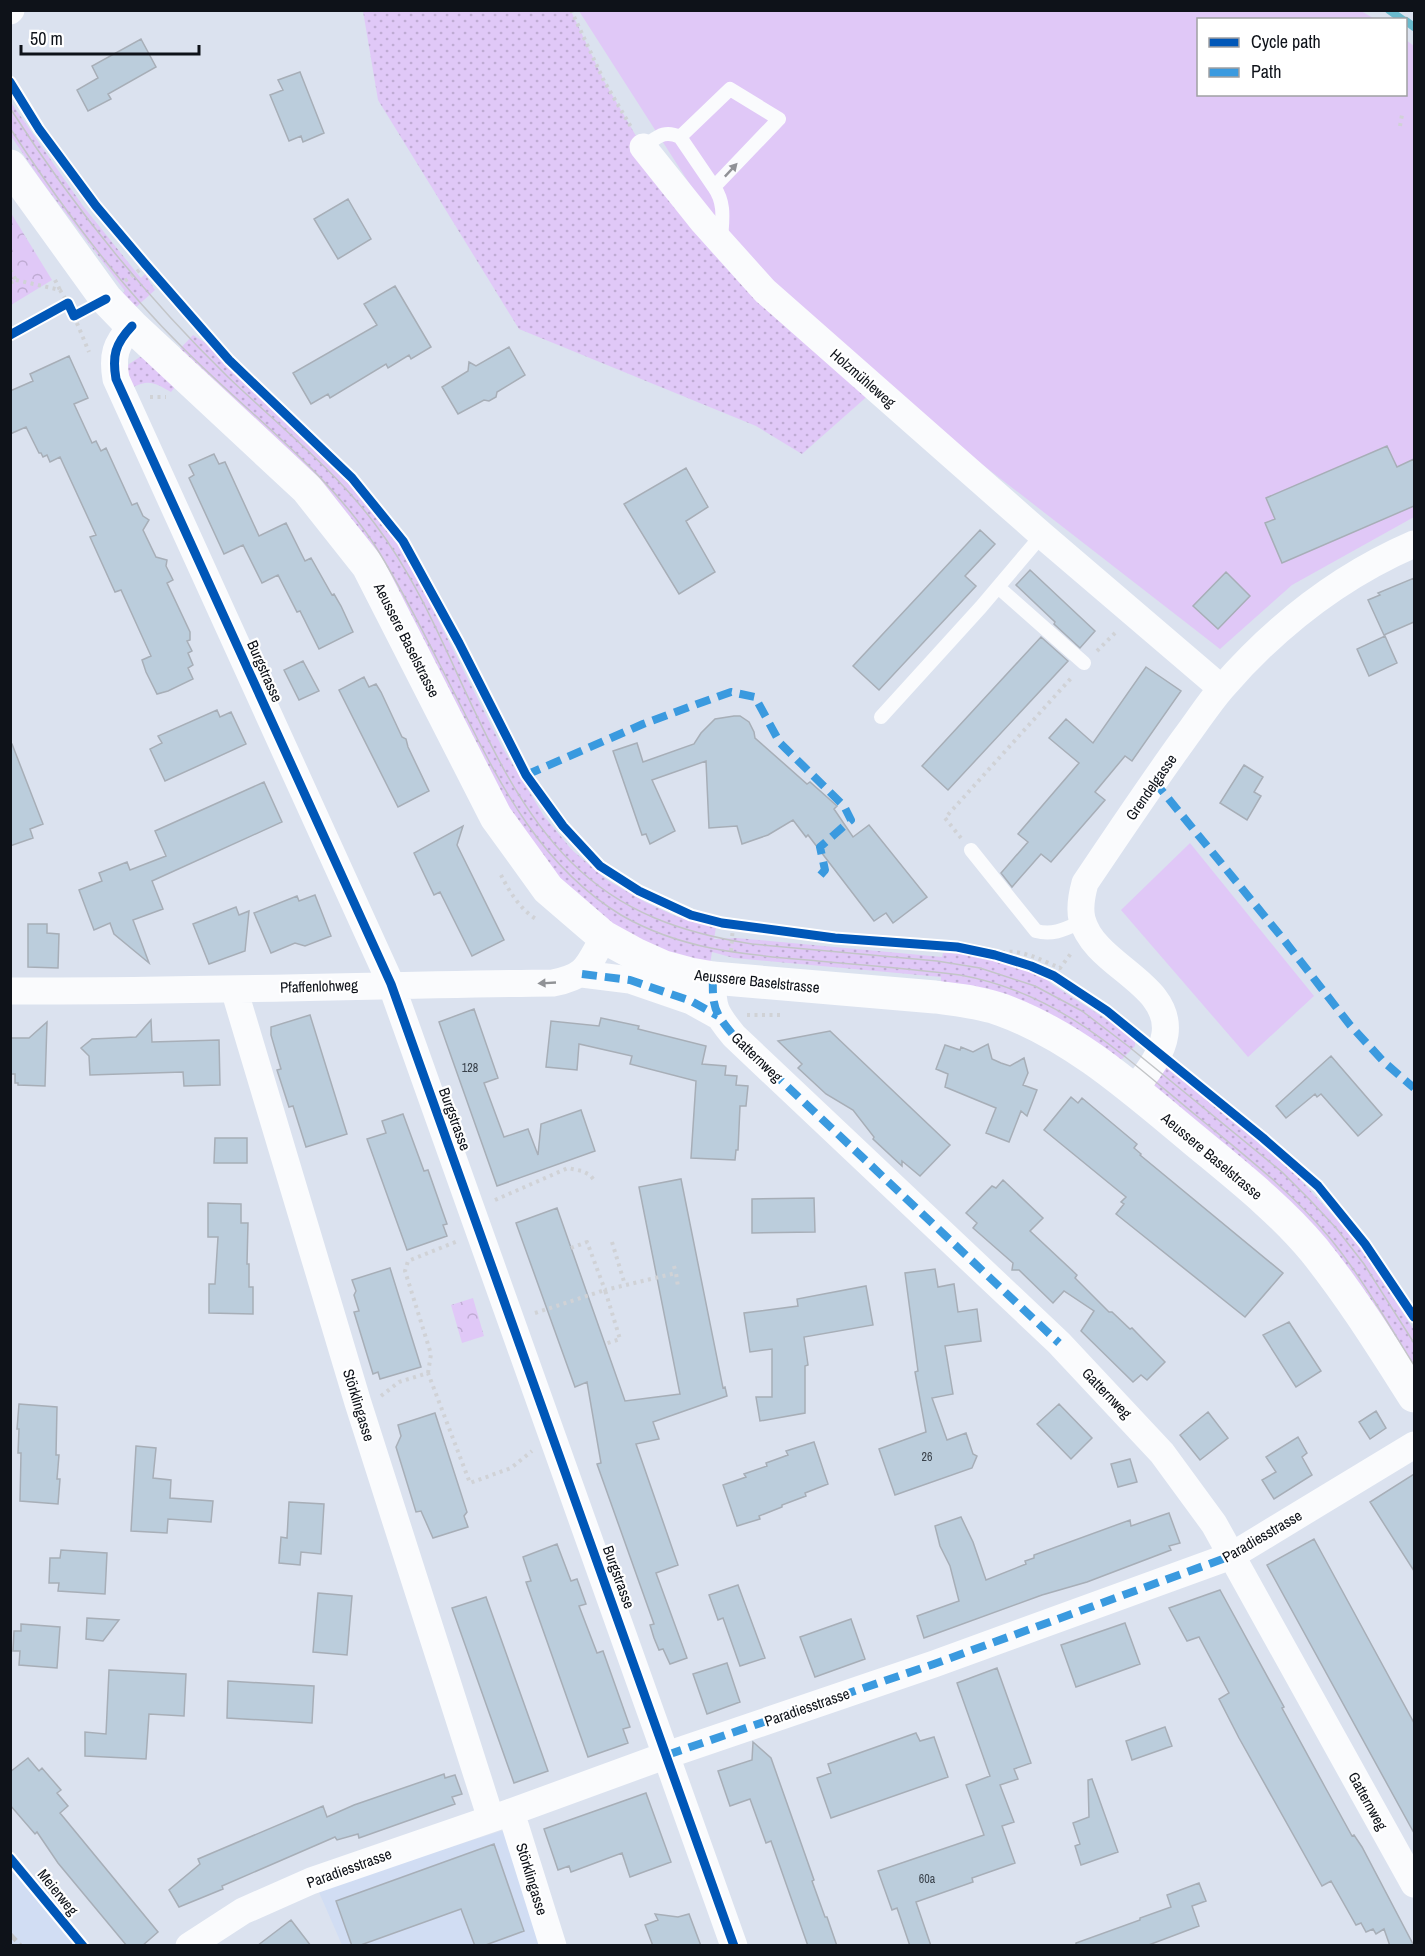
<svg xmlns="http://www.w3.org/2000/svg" width="1425" height="1956" font-family="'Archivo Narrow',sans-serif">
<style>
.built{fill:#d1ddf3}
.grass{fill:url(#grass-dots)}
.park{fill:url(#park-crowns)}
.pitch{fill:#e0c8f7}
.lines{fill:none;stroke-linecap:round;stroke-linejoin:round}
.stream{stroke:#6abacd;stroke-width:8}
.building{fill:#bbcddc;stroke:#a7aeb7;stroke-width:1.5}
.path{stroke:#d0d2d6;stroke-width:4;stroke-dasharray:3 4.5;stroke-linecap:butt}
.lane{stroke:#fafbfd;stroke-width:14}
.street{stroke:#fafbfd;stroke-width:27}
.secondary{stroke:#fafbfd;stroke-width:33}
.tram{stroke:#c3c5c8;stroke-width:1.5}
.rail{stroke:#c3c5c8;stroke-width:4.5;stroke-dasharray:9 4.5;stroke-linecap:butt}
.quiet{stroke:#3a9adf;stroke-width:8;stroke-dasharray:15 8;stroke-linecap:butt}
.cycleway-casing{stroke:#fff;stroke-width:13}
.cycleway{stroke:#0057b8;stroke-width:9}
.oneway{fill:#909296}
.labels{text-anchor:middle;dominant-baseline:central;stroke-width:4.5;stroke-linejoin:round;paint-order:stroke}
.number-label{font-size:12px;fill:#39414a}
.street-label{font-size:15px;fill:#0e1219;stroke:#fff}
</style>
<defs>
<pattern id="grass-dots" width="8" height="8" patternUnits="userSpaceOnUse" patternTransform="scale(1.5)"><rect width="8" height="8" fill="#e0c8f7"/><path d="M2 2h.1M6 6h.1" fill="none" stroke="#bfabd3" stroke-width="1.8" stroke-linecap="round"/></pattern>
<pattern id="park-crowns" width="20" height="18" patternUnits="userSpaceOnUse" patternTransform="scale(1.5)"><rect width="20" height="18" fill="#e0c8f7"/><path d="M2 6a3 3 0 1 1 6 0M12 15a3 3 0 1 1 6 0" fill="none" stroke="#bfabd3"/></pattern>
</defs>
<rect width="100%" height="100%" fill="#dbe2ef"/>
<path class="built" d="M501,1831L508,1832L541,1945H342L318,1890Z
M10,1858H11L83,1945H11Z"/>
<path class="grass" d="M363,11H571L604,81L643,148L880,385L802,454L756,426L519,329L378,100Z
M10,101L83,206L136,272L141,278L145,274L155,290L134,309L121,295L125,291L42,182L11,136Z
M193,335L204,342L340,472L376,512L405,554L502,747L544,816L572,850L607,880L645,902L675,916L716,927L714,939L737,938L942,957L943,953L995,955L1031,966L1053,985L1126,1032L1135,1041V1046L1122,1059L1117,1061L941,985V977L734,958L712,952L710,964L684,959L617,928L559,878L507,813L435,667L177,352Z
M140,357L145,359L175,387L171,392C154,382 149,379 131,388L127,368L129,364Z
M1165,1067H1169L1297,1176L1357,1242L1414,1330V1377L1152,1090L1155,1077Z"/>
<path class="park" d="M11,213L52,280L11,305H10Z
M473,1298L484,1336L462,1343L451,1305Z"/>
<path class="pitch" d="M579,11H1361L1375,19L1198,20V94H1406V40L1414,46V517L1292,585L1220,649L880,385L723,236Z
M1190,843L1314,996L1248,1057L1121,910Z"/>
<g class="lines">
<path class="stream" d="M1389,10L1403,20
M1406,21L1414,27"/>
</g>
<path class="building" d="M141,39L156,67L108,94L111,99L88,111L77,90L98,78L92,66Z
M300,72L324,133L303,142L301,136L289,141L270,95L283,90L278,80Z
M348,199L371,239L338,259L314,219Z
M395,286L431,347L411,359L409,355L388,368L386,364L330,398L328,394L311,404L293,373L377,325L364,304Z
M509,347L525,375L497,392L496,397L489,401L484,400L458,414L442,387L468,371L469,362L476,366Z
M69,356L88,398L74,404L92,443L96,441L101,451L106,448L132,505L137,503L143,516L149,520L143,530L156,557L167,560L166,566L173,580L167,583L190,632V640L187,641L192,651L188,653L193,665L188,668L193,679L168,691L157,694L146,672L142,660L151,656L121,590L115,592L90,537L96,535L60,457L50,462L47,455L43,457L41,453H39L26,427L10,434V391L33,381L30,374Z
M1387,446L1397,467L1414,459V506L1282,563L1265,523L1275,519L1266,498Z
M214,454L219,464L225,462L259,536L286,523L305,561L311,558L332,595L334,594L341,606L353,632L319,649L300,611L297,612L278,575L262,583L243,545L224,554L189,478L194,475L189,465Z
M686,468L708,507L686,521L715,572L679,594L624,504Z
M980,530L995,544L965,576L976,586L879,690L853,666Z
M1030,570L1095,631L1080,648L1054,624L1055,622L1016,585Z
M1226,572L1250,596L1218,629L1193,606Z
M1414,578V622L1384,635L1368,600L1380,595L1378,593Z
M1385,636L1397,663L1369,676L1357,649Z
M1041,637L1068,661L948,790L922,766Z
M303,661L319,691L299,700L284,670Z
M1146,667L1181,691L1132,761L1125,756L1095,792L1105,800L1051,862L1041,854L1012,887L1001,873L1028,842L1018,834L1079,763L1049,738L1066,719L1093,743Z
M364,677L369,687L376,684L381,692L402,737L406,739L408,747L429,791L398,807L339,690Z
M217,710L220,717L231,712L246,744L165,781L150,749L162,743L158,736Z
M734,716H740L749,722L754,732L755,738L807,784L810,782L837,806L834,809L853,837L869,825L927,897L893,923L886,913L874,921L808,835L806,837L793,820L768,835L742,844L737,826L709,828L706,761L652,780L675,831L650,844L646,834L642,835L613,751L637,743L643,762L694,744L701,733L715,719Z
M10,744H12L43,824L30,829L33,838L10,846Z
M1244,765L1263,777L1254,792L1261,796L1247,820L1220,803Z
M264,782L282,822L152,881L163,909L133,920L149,963L114,934L110,923L94,930L79,890L102,881L99,873L127,862L130,870L166,856L155,831Z
M463,826L457,845L504,940L472,956L440,892L434,895L414,853Z
M315,895L331,936L305,946L295,943L271,953L254,913L297,896L299,901Z
M236,907L239,915L249,911L245,951L209,964L193,924Z
M28,924H47V933L59,934L58,968L28,967Z
M474,1009L498,1078L484,1083L504,1137L528,1129L538,1155L541,1124L581,1110L595,1151L497,1186L439,1022Z
M310,1015L347,1134L306,1147L293,1106L289,1107L277,1070L281,1069L271,1035V1027Z
M601,1018L639,1026L638,1029L706,1046L702,1064L726,1066L725,1075L737,1076L736,1085L748,1086L746,1106H740L738,1150H736L735,1160L691,1158L696,1081L630,1064L632,1056L579,1044L577,1070L546,1067L551,1021L599,1026Z
M151,1020L152,1042L219,1040L220,1085L184,1086L183,1072L90,1075L89,1056L81,1048L92,1039L136,1037Z
M47,1022L45,1086L18,1085V1083H15V1074H10V1038H29Z
M830,1031L950,1145L920,1176L902,1161V1166L873,1139L874,1137L853,1110L826,1094L798,1068L802,1064L778,1041Z
M988,1044L992,1059L1001,1063L1010,1066L1024,1058L1028,1073L1023,1085L1037,1090L1027,1116L1021,1111L1009,1142L986,1133L996,1108L945,1087L948,1074L936,1069L945,1045L960,1050L961,1047L973,1052Z
M1331,1056L1382,1115L1358,1136L1321,1094L1317,1097L1315,1094L1286,1118L1276,1106Z
M1071,1097L1078,1103L1082,1098L1137,1144L1134,1148L1141,1154L1140,1155L1283,1273L1245,1317L1116,1214L1124,1204L1121,1202L1126,1197L1044,1130Z
M403,1114L424,1171L428,1170L447,1224L443,1225L447,1236L407,1250L367,1139L386,1133L382,1121Z
M215,1138H247V1163H214Z
M681,1179L723,1388L725,1387L727,1396L653,1422L659,1439L636,1444L678,1565L656,1573L687,1658L670,1664L663,1649L659,1650L654,1638L650,1625L654,1624L597,1464L601,1463L587,1382L575,1387L516,1223L557,1208L625,1401L680,1394L639,1187Z
M1003,1180L1043,1218L1030,1231L1077,1275L1075,1278L1109,1312H1112L1130,1329L1132,1328L1165,1362L1147,1380L1141,1375L1133,1382L1081,1331L1094,1311L1064,1291L1053,1303L1019,1270H1012L1013,1263L973,1228L977,1223L966,1213L992,1186L996,1188Z
M814,1198L815,1232L752,1233V1199Z
M208,1203L241,1204V1223H248L247,1264H249V1287H253V1314L209,1313V1284H215L218,1237H208Z
M390,1268L421,1367L380,1379L378,1372L373,1374L354,1312L359,1311L354,1295L356,1291L352,1280Z
M935,1269L938,1287L954,1284L958,1312L977,1309L981,1341L945,1346L953,1394L932,1398L947,1440L966,1433L973,1454L977,1456L972,1468L895,1495L879,1449L926,1432L915,1372L918,1371L905,1273Z
M866,1286L873,1325L804,1337L808,1365L805,1366V1413L760,1421L756,1397H772V1349L750,1352L744,1313L798,1306L797,1299Z
M1289,1322L1321,1371L1296,1387L1263,1335Z
M19,1404L57,1407L56,1455H59L57,1479H60L58,1504L20,1501L21,1453H18L19,1429H17Z
M1059,1404L1092,1438L1071,1459L1037,1424Z
M1376,1411L1386,1428L1370,1439L1359,1422Z
M1208,1412L1228,1438L1200,1460L1180,1435Z
M435,1413L467,1512L464,1516L468,1527L433,1538L421,1511L416,1512L396,1447L401,1436L398,1425Z
M1298,1437L1307,1453L1302,1457L1312,1475L1274,1499L1262,1480L1276,1472L1266,1457Z
M814,1442L828,1484L805,1493L806,1496L782,1505V1507L759,1516L760,1519L737,1526L723,1485L746,1477L744,1474L767,1466L766,1463L788,1455L786,1451Z
M136,1446L156,1448L153,1478L171,1480L170,1498L213,1501L211,1522L168,1519L167,1533L131,1531Z
M1130,1459L1137,1482L1118,1487L1111,1464Z
M1414,1474V1571L1370,1502Z
M289,1502L324,1504L321,1554L301,1552L300,1565L279,1563L281,1537L287,1538Z
M1169,1513L1180,1543L1169,1546L1171,1550L1087,1582L1042,1595L924,1638L917,1616L959,1601L950,1566L940,1546L935,1526L961,1517L973,1542L986,1580L1026,1564L1025,1561L1034,1558V1555L1130,1520L1131,1526Z
M1314,1539L1414,1723V1833L1267,1565Z
M557,1544L571,1581L577,1579L586,1604L579,1606L597,1653L603,1651L630,1727L623,1729L628,1743L588,1757L526,1582L531,1581L523,1557Z
M61,1550L107,1553L105,1594L58,1591L59,1583H49L50,1558H60Z
M738,1585L765,1658L740,1666L723,1618L718,1620L709,1595Z
M1220,1590L1284,1707L1282,1708L1325,1787L1352,1836L1354,1835L1362,1847L1414,1946H1390L1384,1929L1376,1934L1373,1929L1366,1932L1361,1923L1356,1925L1331,1881L1322,1886L1239,1738L1219,1699L1229,1693L1199,1637L1187,1641L1169,1608Z
M318,1593L352,1596L347,1655L313,1652Z
M486,1597L548,1771L514,1783L452,1608Z
M87,1618L119,1620L103,1641L86,1639Z
M851,1619L865,1659L815,1677L800,1637Z
M1125,1623L1140,1664L1076,1687L1061,1645Z
M21,1624L60,1627L57,1668L19,1665L20,1651H13L14,1631H21Z
M727,1663L740,1702L707,1714L693,1674Z
M997,1668L1031,1763L1014,1769L1018,1779L1000,1785L1014,1822L1002,1826L1015,1863L972,1878L973,1882L916,1902L931,1946H910L897,1908L892,1910L878,1871L984,1835L966,1785L990,1776L957,1683Z
M109,1670L186,1674L184,1716L149,1714L146,1759L85,1756V1732L106,1734Z
M228,1681L314,1686L312,1723L227,1718Z
M1165,1727L1172,1746L1132,1760L1126,1741Z
M916,1733L920,1741L934,1737L948,1777L831,1818L817,1778L831,1773L828,1764Z
M753,1742L771,1758L814,1880L812,1881L825,1917H827L837,1946H808L771,1841L766,1843L750,1799L730,1806L718,1771L752,1760Z
M28,1758L39,1771L42,1768L61,1790L57,1793L68,1806L60,1813L158,1932L142,1946H127L58,1863L37,1832L35,1834L10,1805V1772Z
M444,1774L445,1778L455,1775L462,1794L452,1797L455,1804L359,1838L358,1834L337,1840L335,1837L222,1886L223,1889L179,1907L169,1890L200,1864L198,1859L323,1806L327,1817L354,1805Z
M1092,1779L1118,1852L1081,1865L1075,1846L1080,1844L1073,1823L1089,1817L1088,1780Z
M646,1793L671,1862L630,1877L622,1853L571,1872L569,1866L558,1870L544,1829Z
M494,1844L524,1931L483,1946H475L461,1909L358,1946H352L336,1901Z
M1199,1883L1206,1901L1192,1906L1199,1926L1146,1946H1076V1943L1140,1920V1918L1171,1907L1167,1895Z
M655,1914L678,1917L689,1914L701,1946H653L645,1925L658,1920Z
M291,1920L311,1946H257Z"/>
<g class="lines">
<path class="path" d="M571,10L604,81L631,127
M10,82L39,129L96,206L146,265L229,360L352,478L403,541L459,643L526,775L563,826L600,866L639,891L691,915L722,923L835,938L957,947L995,955L1031,966L1054,976L1107,1011L1140,1039
M1400,126L1402,115
M10,270L16,280L10,283
M16,280L60,290L68,303
M55,280L60,290
M125,281L146,265
M74,316L89,352
M150,397H166
M1097,651L1117,631
M961,838L945,818L1073,676
M501,875C509,891 521,911 538,920
M731,951L733,926
M995,955C1015,945 1041,960 1060,968L1072,952
M747,1015H784
M1178,1070L1263,1138L1318,1186L1365,1244L1414,1317
M495,1200L568,1168L582,1171L590,1175L594,1180
M612,1242L625,1285
M571,1248L587,1242L605,1290L676,1273L678,1287
M674,1266L676,1273
M535,1313L605,1290L620,1339L605,1344
M428,1373L431,1354L405,1271L408,1261L458,1241
M381,1396L399,1382L428,1373L470,1483L511,1468L532,1451"/>
<path class="lane" d="M680,137L714,187
M643,147C657,138 663,129 680,137L730,89L779,119L714,187C726,204 722,221 721,241
M998,587L1084,663
M881,717L981,607L1042,535
M971,850L1036,931C1054,936 1067,928 1083,921"/>
<path class="street" d="M10,11L11,10
M643,147L703,222L765,291L1042,535L1221,688
M132,326C115,344 112,356 116,379L391,984L734,1946
M582,974L630,980L691,1001L718,1016
M713,978C712,1008 715,1013 734,1036L1059,1343L1162,1453L1214,1524L1414,1884
M234,989L358,1403L491,1819
M10,991C191,992 372,985 553,983C588,976 587,966 604,937
M1134,1090C1146,1074 1162,1055 1165,1034C1172,983 1094,966 1082,919C1079,907 1082,894 1085,883C1118,834 1150,786 1184,739C1197,722 1208,704 1222,688C1275,627 1340,576 1414,544
M511,1812L553,1946
M189,1946L243,1911L311,1881L511,1812L667,1755L934,1664L1231,1556L1414,1445"/>
<path class="secondary" d="M10,166L106,299L132,326L307,489L368,566L496,817L548,889L591,926L604,937L635,954L664,967L690,974L713,978L935,997C957,1000 981,1002 1002,1010C1074,1036 1135,1091 1193,1139C1235,1174 1279,1208 1314,1250C1351,1296 1382,1346 1414,1396"/>
<path class="tram" d="M10,108C72,205 145,296 228,377C278,425 333,468 375,524C453,627 479,769 571,862C622,913 683,933 752,944L937,961L980,968L1035,986L1082,1011L1128,1046L1282,1172L1310,1200L1336,1228L1364,1264L1414,1343
M10,128C59,203 118,284 182,347C246,412 331,473 379,552C410,603 435,656 462,708C501,787 543,868 621,915C683,951 749,955 818,961C865,965 913,969 960,975C1061,993 1122,1055 1198,1117C1244,1155 1291,1191 1329,1237C1361,1276 1387,1322 1414,1365"/>
<path class="rail" d="M10,1934L21,1946"/>
<path class="quiet" d="M526,775L643,724L714,698L731,692L755,697L780,743L844,806L851,820L820,847L825,870L817,879
M1154,781L1284,940L1350,1025L1384,1062L1414,1088
M582,974L630,980L691,1001L718,1016
M713,978C712,1008 715,1013 734,1036L1059,1343
M667,1755L934,1664L1231,1556"/>
<defs>
<path id="cycleway" d="M10,82L39,129L96,206L146,265L229,360L352,478L403,541L459,643L526,775L563,826L600,866L639,891L691,915L722,923L835,938L957,947L995,955L1031,966L1054,976L1107,1011L1263,1138L1318,1186L1365,1244L1414,1317
M132,326C115,344 112,356 116,379L391,984L734,1946
M10,335L68,303L74,316L106,299
M10,1858L83,1946"/>
</defs>
<use href="#cycleway" class="cycleway-casing"/>
<use href="#cycleway" class="cycleway"/>
</g>
<defs><path id="oneway-solid" d="M-6-.8H1V-3.2L6.5 0L1 3.2V.8H-6Z" transform="scale(1.5)"/></defs>
<g class="oneway">
<use href="#oneway-solid" transform="translate(731 170) rotate(-47)"/>
<use href="#oneway-solid" transform="translate(547 983) rotate(177)"/>
</g>
<g class="labels">
<g class="number-label">
<text x="470" y="1068">128</text>
<text x="927" y="1457">26</text>
<text x="927" y="1879">60a</text>
</g>
<g class="street-label">
<text transform="translate(863 378) rotate(41)">Holzmühleweg</text>
<text transform="translate(407 640) rotate(63)">Aeussere Baselstrasse</text>
<text transform="translate(265 671) rotate(66)">Burgstrasse</text>
<text transform="translate(1151 787) rotate(-55)">Grendelgasse</text>
<text transform="translate(757 981) rotate(6)">Aeussere Baselstrasse</text>
<text transform="translate(319 986) rotate(-2)">Pfaffenlohweg</text>
<text transform="translate(757 1057) rotate(44)">Gatternweg</text>
<text transform="translate(455 1119) rotate(70)">Burgstrasse</text>
<text transform="translate(1212 1156) rotate(40)">Aeussere Baselstrasse</text>
<text transform="translate(1107 1393) rotate(46)">Gatternweg</text>
<text transform="translate(359 1405) rotate(73)">Störklingasse</text>
<text transform="translate(1262 1536) rotate(-30)">Paradiesstrasse</text>
<text transform="translate(619 1577) rotate(70)">Burgstrasse</text>
<text transform="translate(807 1707) rotate(-19)">Paradiesstrasse</text>
<text transform="translate(1368 1801) rotate(61)">Gatternweg</text>
<text transform="translate(349 1868) rotate(-20)">Paradiesstrasse</text>
<text transform="translate(532 1879) rotate(73)">Störklingasse</text>
<text transform="translate(58 1892) rotate(51)">Meierweg</text>
</g>
</g>
<rect width="1425" height="1956" fill="none" stroke="#0e1219" stroke-width="24"/>
<rect x="1197" y="18" width="210" height="78" fill="#ffffff" stroke="#9fa0a3" stroke-width="1.5"/>
<rect x="1209" y="38" width="30" height="9" fill="#0057b8" stroke="#9fa0a3" stroke-width="1.5"/>
<text x="1251" y="48" font-size="18" fill="#0e1219">Cycle path</text>
<rect x="1209" y="68" width="30" height="9" fill="#3a9adf" stroke="#9fa0a3" stroke-width="1.5"/>
<text x="1251" y="78" font-size="18" fill="#0e1219">Path</text>
<path d="M21 45v9h178v-9" fill="none" stroke="#0e1219" stroke-width="3"/>
<text x="30" y="45" font-size="18" fill="#0e1219" stroke="#ffffff" stroke-width="4.5" paint-order="stroke">50 m</text>
</svg>
